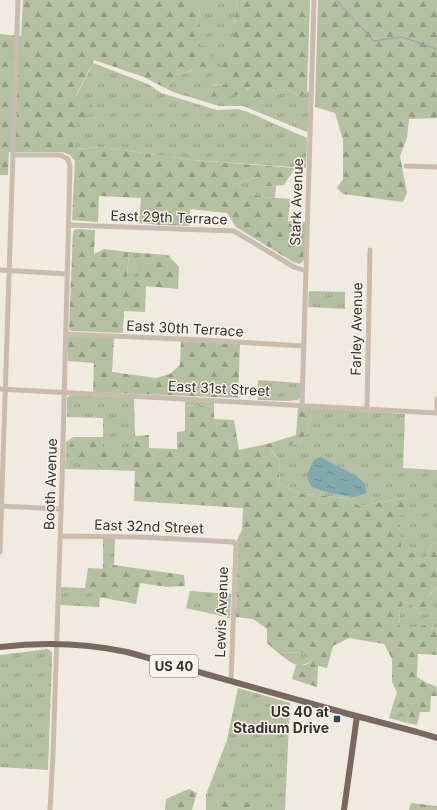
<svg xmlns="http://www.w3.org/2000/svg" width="437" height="810" font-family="Inter,sans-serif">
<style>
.grass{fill:url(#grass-tufts)}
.forest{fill:url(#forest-firs)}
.water{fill:url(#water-ripples)}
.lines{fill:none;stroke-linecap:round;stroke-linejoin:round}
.stream{stroke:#81a8ad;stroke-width:1}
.minor{stroke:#c9bbad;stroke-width:5}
.major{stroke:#79685d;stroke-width:6}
.poi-dot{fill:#235057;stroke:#f9f4ed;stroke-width:1.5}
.labels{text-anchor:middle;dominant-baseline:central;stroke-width:3;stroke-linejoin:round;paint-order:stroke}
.shield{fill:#f9f4ed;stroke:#726b65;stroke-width:1}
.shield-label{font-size:13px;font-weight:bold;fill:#38302b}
.street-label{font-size:14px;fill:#38302b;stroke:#f9f4ed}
.poi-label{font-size:14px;font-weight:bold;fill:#38302b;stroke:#f9f4ed;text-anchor:end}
</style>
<defs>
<pattern id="grass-tufts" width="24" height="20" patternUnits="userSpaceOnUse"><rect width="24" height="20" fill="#b4c0a1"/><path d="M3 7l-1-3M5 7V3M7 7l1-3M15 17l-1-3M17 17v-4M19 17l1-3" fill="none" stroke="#939c83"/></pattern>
<pattern id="forest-firs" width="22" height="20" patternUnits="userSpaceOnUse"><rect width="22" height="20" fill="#b4c0a1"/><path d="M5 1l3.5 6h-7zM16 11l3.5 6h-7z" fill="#939c83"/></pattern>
<pattern id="water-ripples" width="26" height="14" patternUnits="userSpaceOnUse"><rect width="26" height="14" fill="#81a8ad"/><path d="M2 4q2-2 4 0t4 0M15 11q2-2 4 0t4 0" fill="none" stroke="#6b898d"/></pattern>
</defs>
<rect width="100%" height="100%" fill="#f1eae0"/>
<path class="grass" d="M202,0H237L234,25V51L226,84L211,85L268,91L286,89L301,97L307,91L309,92L308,131L307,132L243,106H219L173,92L165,88L177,75L193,70L198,46L196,26Z
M93,63L148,84L161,93L217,110L238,109L248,112L307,138L306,168L193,160L101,147L76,149V97Z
M260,177L262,187L276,186L275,198L264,197L240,191L239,182Z
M190,209V226L160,225L161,213L181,214Z
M288,221L305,222V258L303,261V237L288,222Z
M129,252L140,253V278L127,277Z
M309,291L345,292V309L308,307Z
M258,380L301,383L300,398L298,400L288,401L258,400Z
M72,395L134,398L135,436L133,449H103V418L67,417V398L69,396Z
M185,400L214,402V407L185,405Z
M312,408L405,414L403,468L437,470V542L432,544L423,564L416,555L400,547L399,516L406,498L359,506L346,498L296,493L279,483L280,461L271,449L300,442L307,431Z
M73,437L69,447L98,462L106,470L65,469L66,442Z
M103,538H115L114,565L107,569H103Z
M61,587L85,588L100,597L99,607L60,605Z
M437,587V628L433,629L425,625L412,628H400L399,612L405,601L417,609L421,615C425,605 428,594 437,587Z
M190,591L231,594L230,618L186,608Z
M48,649L52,652V662L48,770L0,767V655Z
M277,652L305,653L314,659C297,671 292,663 277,652Z
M238,688L290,703L285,810H249L252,804L219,800L218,810H206V795L227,740Z
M392,708L409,712L407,723L389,718Z"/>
<path class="forest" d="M23,0H202L196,26L203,35L198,46L209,47L212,71L204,76L192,70L177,75L165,88L144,77L94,60L76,96L91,100L92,112L77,122L76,149L101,147L193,160L295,168L284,185L261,187L259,177L239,182L241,191L264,197L290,199L288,222L303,237V261L300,264L293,262L236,227L227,213L190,209L181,214L161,213L160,225L139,223L141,198L99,196L98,222L72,220L75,161L70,155L62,152H9L8,175H0V34L21,36Z
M237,0H310L307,91L301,97L286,89L268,91L262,106L252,102L248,88L238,95L205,97L203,87L226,84L220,60L234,51V25Z
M318,0H437V118L409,119L407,138L400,156L407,193L403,202L343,194L337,188L343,179V140L335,113L315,107Z
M75,229L95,230L94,254L104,249L129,252L127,277H139L140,253L168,255L179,267L178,289L146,286L145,312L124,311L123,333L73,331L69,330L73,231Z
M71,336L114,338L112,372L156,378L170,374L180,365L181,341L240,344L238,398L93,392L94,363L68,361V338Z
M185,405L214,407V419L234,420L239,450L267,444L296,435L298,407L312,408L307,431L300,442L271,450L280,461L279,483L296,493L346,498L359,506L406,498L410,504L407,514L399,516L401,547L416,555L423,564L432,544L437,542V587C427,595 426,602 428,614L421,615L417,609L405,601L399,612L400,628H412L425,625L433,629L437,628V655L418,654L417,677L427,683L437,687V696H431L430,712H420L417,725L407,723L409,712L392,708L397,692L392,682V659L384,644L349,638L333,646L327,668L318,666L317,687L292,679L296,665H306L314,659L305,653L277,652L267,643V629L253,619L236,617L238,546L237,540L242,530L243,508L134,501L135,471L106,470L98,462L74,463L69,447L73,437H103V449H133L135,436L149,435V448L177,449V432L185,431Z
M114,565L184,575L185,586L167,587L140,583L136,604L98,597L85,588L88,568L107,569Z
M189,789L197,793L192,810H165L166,799Z
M231,798L253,804L249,810H218L219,800Z
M411,803L437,806V810H409Z"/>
<path class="water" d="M321,457C333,465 356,473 364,483C365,485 366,490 366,493C355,501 325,492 312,487C304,477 309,469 315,459Z"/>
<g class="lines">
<path class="stream" d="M336,0L374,41L402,37L437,49"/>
<path class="minor" d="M13,155H60L68,159L70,166L62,482L53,754L50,810
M406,166L437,167
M69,225L234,231L294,267L306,271
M0,270L67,274
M66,334L203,340L304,346
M0,389L437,413
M302,405L314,0
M367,409L370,250
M437,413V399
M0,506L61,509
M60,536L139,537L234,542L236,545L231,681
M0,552L18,0"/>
<path class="major" d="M0,647C43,642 84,643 127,652L345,713L417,732L437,738
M344,810L357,716"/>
</g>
<rect class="poi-dot" x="333" y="715" width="8" height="8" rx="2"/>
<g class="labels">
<rect class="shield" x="150" y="655" width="48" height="22" rx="3"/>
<g class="shield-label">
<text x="174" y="666">US 40</text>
</g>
<g class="street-label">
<text transform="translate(296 202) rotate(-88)">Stark Avenue</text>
<text transform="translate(169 217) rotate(2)">East 29th Terrace</text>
<text transform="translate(185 328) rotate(3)">East 30th Terrace</text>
<text transform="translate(356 329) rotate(-89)">Farley Avenue</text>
<text transform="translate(219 388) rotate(3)">East 31st Street</text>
<text transform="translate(50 484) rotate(-88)">Booth Avenue</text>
<text transform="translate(149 526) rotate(2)">East 32nd Street</text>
<text transform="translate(221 612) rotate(-88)">Lewis Avenue</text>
</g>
<g class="poi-label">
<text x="329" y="711">US 40 at<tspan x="329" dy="16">Stadium Drive</tspan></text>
</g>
</g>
</svg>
